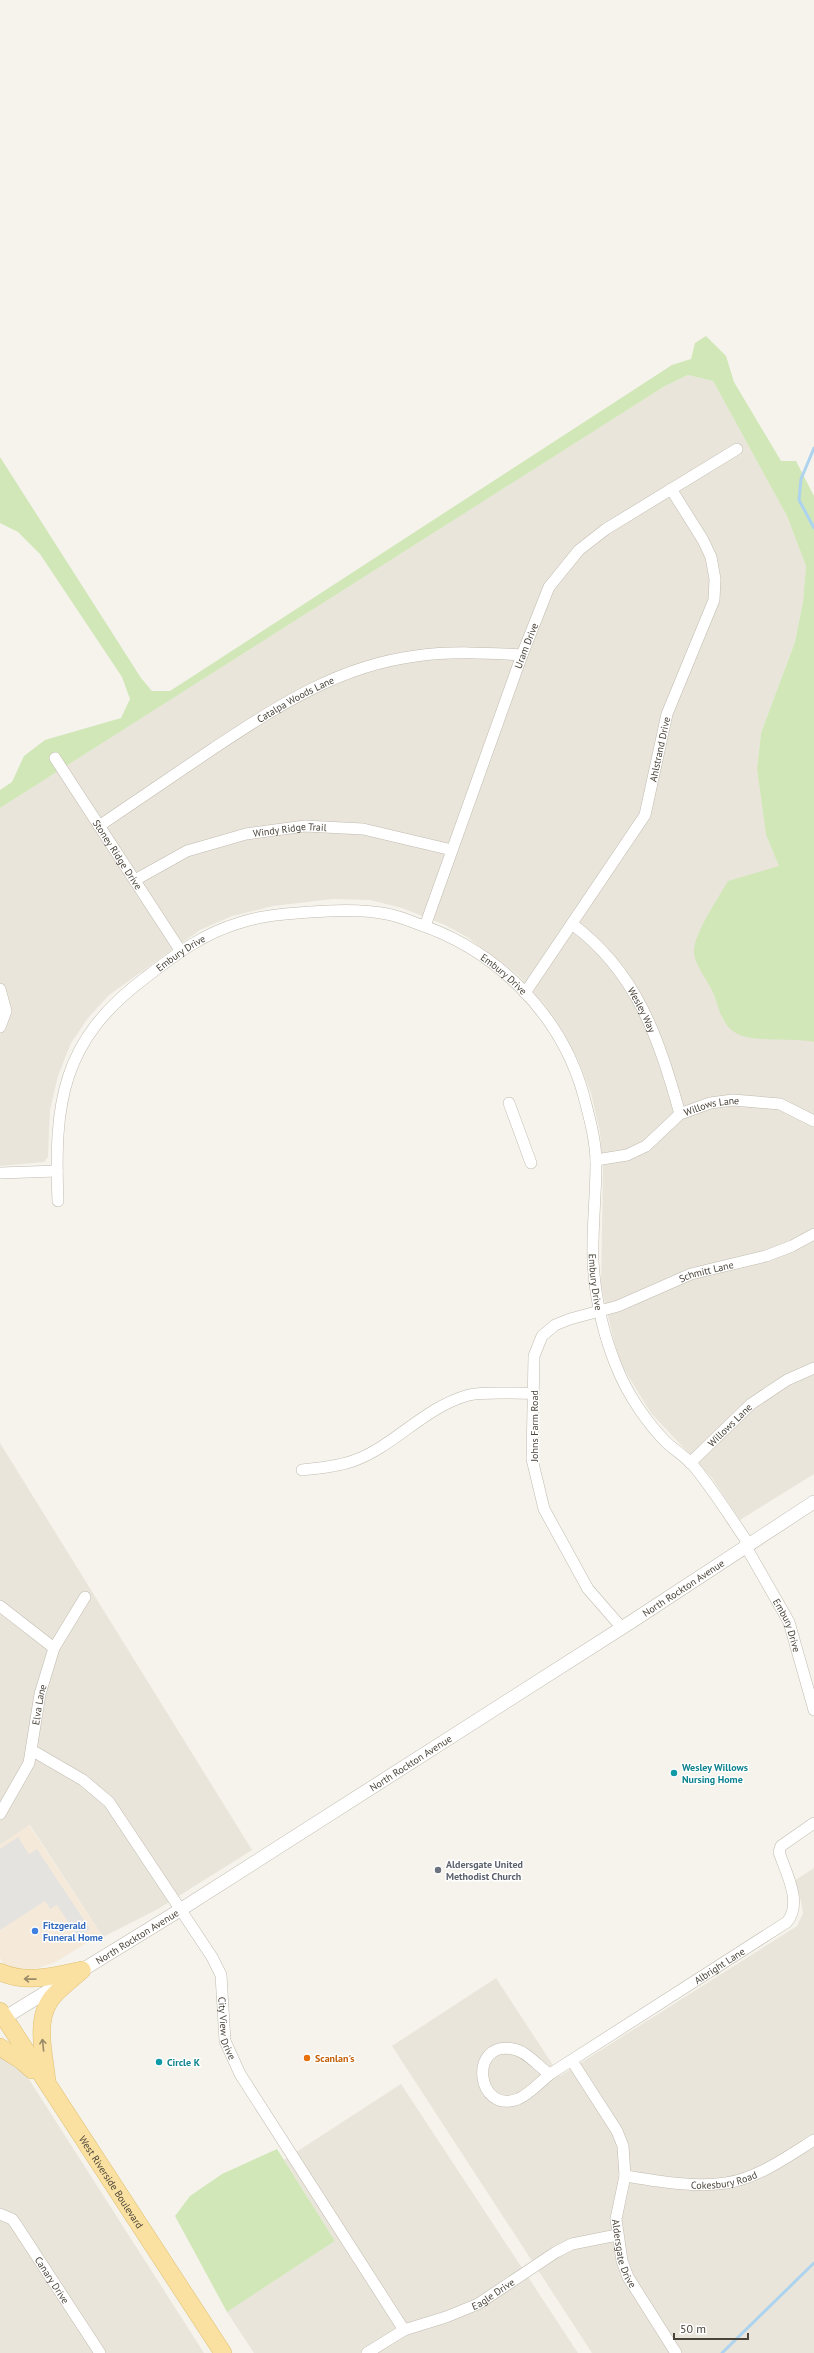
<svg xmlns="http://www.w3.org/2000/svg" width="814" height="2353" font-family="'PT Sans',sans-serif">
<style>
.residential{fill:#e9e5db}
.commercial{fill:#f5eada}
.green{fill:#d1e7b8}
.parking{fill:#e5e3e0}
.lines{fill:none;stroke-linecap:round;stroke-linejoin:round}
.stream{stroke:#add3ee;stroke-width:3}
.minor-casing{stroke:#c1bbaf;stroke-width:12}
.tertiary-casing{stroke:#c1bbaf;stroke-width:14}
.primary-casing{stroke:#dfbf70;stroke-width:18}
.minor{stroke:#fff;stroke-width:11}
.tertiary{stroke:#fff;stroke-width:13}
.primary{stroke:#fae1a1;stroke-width:17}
.oneway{stroke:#998b68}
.culture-dot{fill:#0f9aa8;stroke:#fff;stroke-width:1.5}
.worship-dot{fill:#6b7280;stroke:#fff;stroke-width:1.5}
.shop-dot{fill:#3f7fe0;stroke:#fff;stroke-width:1.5}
.food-dot{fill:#e8710a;stroke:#fff;stroke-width:1.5}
.labels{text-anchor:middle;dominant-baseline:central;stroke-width:3;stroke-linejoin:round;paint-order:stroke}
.street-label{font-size:10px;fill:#4a443a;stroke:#fff}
.culture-label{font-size:10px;font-weight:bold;fill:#0d838f;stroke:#fff;text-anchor:start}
.worship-label{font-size:10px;font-weight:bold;fill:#5b616d;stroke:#fff;text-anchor:start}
.shop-label{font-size:10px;font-weight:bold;fill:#366cbe;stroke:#fff;text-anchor:start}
.food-label{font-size:10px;font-weight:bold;fill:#c56008;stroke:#fff;text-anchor:start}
</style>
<rect width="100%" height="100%" fill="#f5f3ec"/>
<path class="residential" d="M688,375L713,381L787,516L806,566L803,601L795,642L761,733L757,768L766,835L779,866L713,993L724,1022L814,1042V1474L740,1520L712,1478L651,1413L622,1366L614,1342L601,1285L603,1172L600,1132L591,1093L578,1060L564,1034L545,1005L518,975L467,937L445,925L402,908L370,900L333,899L273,906L232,916L200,930L109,995L88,1018L71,1043L58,1076L50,1110L48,1157L44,1162L0,1166V808L665,386Z
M0,1443L252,1850L158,1909L103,1937L30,1825L0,1845Z
M814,1868V2353H592L392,2046L496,1978L560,2076L797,1926L803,1913L801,1901L794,1881Z
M0,2056L23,2070L204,2353H0Z
M401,2084L578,2353H254L227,2312L335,2241L284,2160Z"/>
<path class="commercial" d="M29,1825L103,1937L93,1939L54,1963L38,1968L24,1970L5,1966L0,1958V1845Z"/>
<path class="green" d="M706,336L726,356L734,382L781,461H796L814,496V1042C794,1037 751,1043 736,1033C722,1025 719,1009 714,995C709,982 696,967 694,954C692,936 719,897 728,881L779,866L766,835L757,769L761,733L795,642L803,601L806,566L787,516L713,381L688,375L665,386L0,808V790L12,782L24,756L45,740L121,718L130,699L122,677L40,554L18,532L0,523V457L141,678L152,691H170L672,365L691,359L695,343Z
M277,2149L335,2241L227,2312L175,2216L190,2196L222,2174Z"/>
<path class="parking" d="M18,1837L29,1854L37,1849L90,1929L78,1937L57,1905L50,1909L45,1901L0,1930V1849Z"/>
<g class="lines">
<path class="stream" d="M814,448L801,479L799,500L814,528
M722,2353L814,2263"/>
<defs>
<g id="minor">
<path id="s1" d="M55,758L180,950"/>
<path id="s2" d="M99,826C137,800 176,774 214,748C278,706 338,666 416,656C450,651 487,653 522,655"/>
<path id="s3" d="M135,880L187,851L246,834L305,826L363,829L452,850"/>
<path id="s4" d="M572,924C637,972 659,1039 680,1114"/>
<path id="s5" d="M425,926L522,655L549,587L579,550L606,529L737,449"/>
<path d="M0,989L6,1011L0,1027"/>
<path id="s6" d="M525,993L645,815L667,714L714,600L715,579L711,557L703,540L671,489"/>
<path d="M509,1103L531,1163"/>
<path id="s7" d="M596,1160L627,1155L646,1146L680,1114L710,1103L733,1100L780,1104L814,1121"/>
<path d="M0,1173L57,1171"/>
<path id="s8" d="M58,1201C54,1103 61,1041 145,978C175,955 202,934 239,923C262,915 286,914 310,912C335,910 362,909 387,914C398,916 408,920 418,924C496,950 560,1013 583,1093C589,1116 596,1140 596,1163C596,1196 592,1228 593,1261C595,1297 603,1334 617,1368C628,1395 647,1423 667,1443C675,1450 684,1456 692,1464C713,1489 730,1517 748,1543"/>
<path id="s9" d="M690,1463L751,1404L787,1380L814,1368"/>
<path d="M302,1470C319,1468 336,1467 353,1461C395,1446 424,1407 469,1395C485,1391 516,1394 533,1393"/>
<path id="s10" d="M745,1545L789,1622L814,1710"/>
<path d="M0,1606L54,1648"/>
<path id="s11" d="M622,1628L588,1589L544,1509L532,1459L534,1356L542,1336L555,1325L570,1319L618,1306L691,1274L766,1256L792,1246L814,1234"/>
<path id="s12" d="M33,1751L83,1780L109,1802L212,1957L221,1975L225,2041L240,2074L404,2330"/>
<path id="s13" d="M0,1814L29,1763L40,1694L54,1648L85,1597"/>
<path id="s14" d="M572,2061L617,2131L623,2146L625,2176L616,2219L622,2261L628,2277L676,2353"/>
<path id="s15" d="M550,2074C538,2067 527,2051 513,2049C468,2040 476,2115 518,2099C530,2094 540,2082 550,2074L787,1922C803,1903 786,1873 779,1852L781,1846L814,1823"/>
<path id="s16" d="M625,2176C658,2181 693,2188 726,2183C758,2178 787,2157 814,2140"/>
<path id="s17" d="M0,2214L12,2219L17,2226L100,2353"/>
<path id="s18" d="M367,2353L404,2330L446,2317L478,2304L556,2252L572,2244L617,2235"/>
</g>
<g id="tertiary">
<path id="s19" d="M4,2018L180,1910L631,1622L814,1502"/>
</g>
<g id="primary">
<path d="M0,1972C28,1984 53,1976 82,1970"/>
<path id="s20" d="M0,2011L223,2353"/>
<path d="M0,2047L22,2061L32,2070"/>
<path d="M47,2082C45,2057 35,2025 49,2002C56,1990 72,1980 82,1970"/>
</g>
</defs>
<use href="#minor" class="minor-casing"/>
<use href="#tertiary" class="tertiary-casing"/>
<use href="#primary" class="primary-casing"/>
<use href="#minor" class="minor"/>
<use href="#tertiary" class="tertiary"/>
<use href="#primary" class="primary"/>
</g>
<defs><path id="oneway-shaft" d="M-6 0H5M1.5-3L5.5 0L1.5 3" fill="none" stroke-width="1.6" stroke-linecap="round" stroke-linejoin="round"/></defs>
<g class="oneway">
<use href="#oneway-shaft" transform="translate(30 1979) rotate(-179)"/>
<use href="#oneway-shaft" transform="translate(43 2045) rotate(-96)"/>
</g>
<g class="culture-dot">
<circle cx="674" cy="1773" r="4"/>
<circle cx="159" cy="2062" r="4"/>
</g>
<circle class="worship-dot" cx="438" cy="1870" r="4"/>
<circle class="shop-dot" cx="35" cy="1931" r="4"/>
<circle class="food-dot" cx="307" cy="2058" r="4"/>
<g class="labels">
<g class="street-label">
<text stroke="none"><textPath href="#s5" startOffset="298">Uram Drive</textPath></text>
<text stroke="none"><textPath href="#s2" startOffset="234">Catalpa Woods Lane</textPath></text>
<text stroke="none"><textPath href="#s6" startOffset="282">Ahlstrand Drive</textPath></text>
<text stroke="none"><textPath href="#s3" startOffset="165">Windy Ridge Trail</textPath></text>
<text stroke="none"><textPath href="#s1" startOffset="115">Stoney Ridge Drive</textPath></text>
<text stroke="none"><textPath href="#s8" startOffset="296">Embury Drive</textPath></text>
<text stroke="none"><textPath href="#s8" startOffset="644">Embury Drive</textPath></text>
<text stroke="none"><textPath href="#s4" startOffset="112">Wesley Way</textPath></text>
<text stroke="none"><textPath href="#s7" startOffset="132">Willows Lane</textPath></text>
<text stroke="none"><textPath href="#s11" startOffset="497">Schmitt Lane</textPath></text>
<text stroke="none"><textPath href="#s8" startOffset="980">Embury Drive</textPath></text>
<text stroke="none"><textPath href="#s9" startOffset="55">Willows Lane</textPath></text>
<text transform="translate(534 1426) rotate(-90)">Johns Farm Road</text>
<text stroke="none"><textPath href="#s19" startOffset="804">North Rockton Avenue</textPath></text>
<text stroke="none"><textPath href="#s10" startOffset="91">Embury Drive</textPath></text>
<text stroke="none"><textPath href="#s13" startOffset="118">Elva Lane</textPath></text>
<text stroke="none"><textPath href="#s19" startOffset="480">North Rockton Avenue</textPath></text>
<text stroke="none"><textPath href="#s19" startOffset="156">North Rockton Avenue</textPath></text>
<text stroke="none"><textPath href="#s15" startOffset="385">Albright Lane</textPath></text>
<text stroke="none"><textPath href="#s12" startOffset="352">City View Drive</textPath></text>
<text stroke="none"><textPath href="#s16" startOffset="100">Cokesbury Road</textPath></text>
<text stroke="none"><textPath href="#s20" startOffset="204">West Riverside Boulevard</textPath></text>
<text stroke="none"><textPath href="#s14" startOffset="209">Aldersgate Drive</textPath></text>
<text stroke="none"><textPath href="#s17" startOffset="86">Canary Drive</textPath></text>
<text stroke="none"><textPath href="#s18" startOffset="140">Eagle Drive</textPath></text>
</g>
<g class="culture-label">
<text x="682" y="1767">Wesley Willows<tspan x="682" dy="12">Nursing Home</tspan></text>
<text x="167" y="2062">Circle K</text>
</g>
<g class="worship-label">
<text x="446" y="1864">Aldersgate United<tspan x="446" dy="12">Methodist Church</tspan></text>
</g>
<g class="shop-label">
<text x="43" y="1925">Fitzgerald<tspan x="43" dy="12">Funeral Home</tspan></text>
</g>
<g class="food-label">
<text x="315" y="2058">Scanlan's</text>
</g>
</g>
<path d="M674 2333v6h74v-6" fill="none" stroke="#4a443a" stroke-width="2"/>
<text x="680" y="2333" font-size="12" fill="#4a443a" stroke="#ffffff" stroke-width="3" paint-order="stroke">50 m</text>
</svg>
